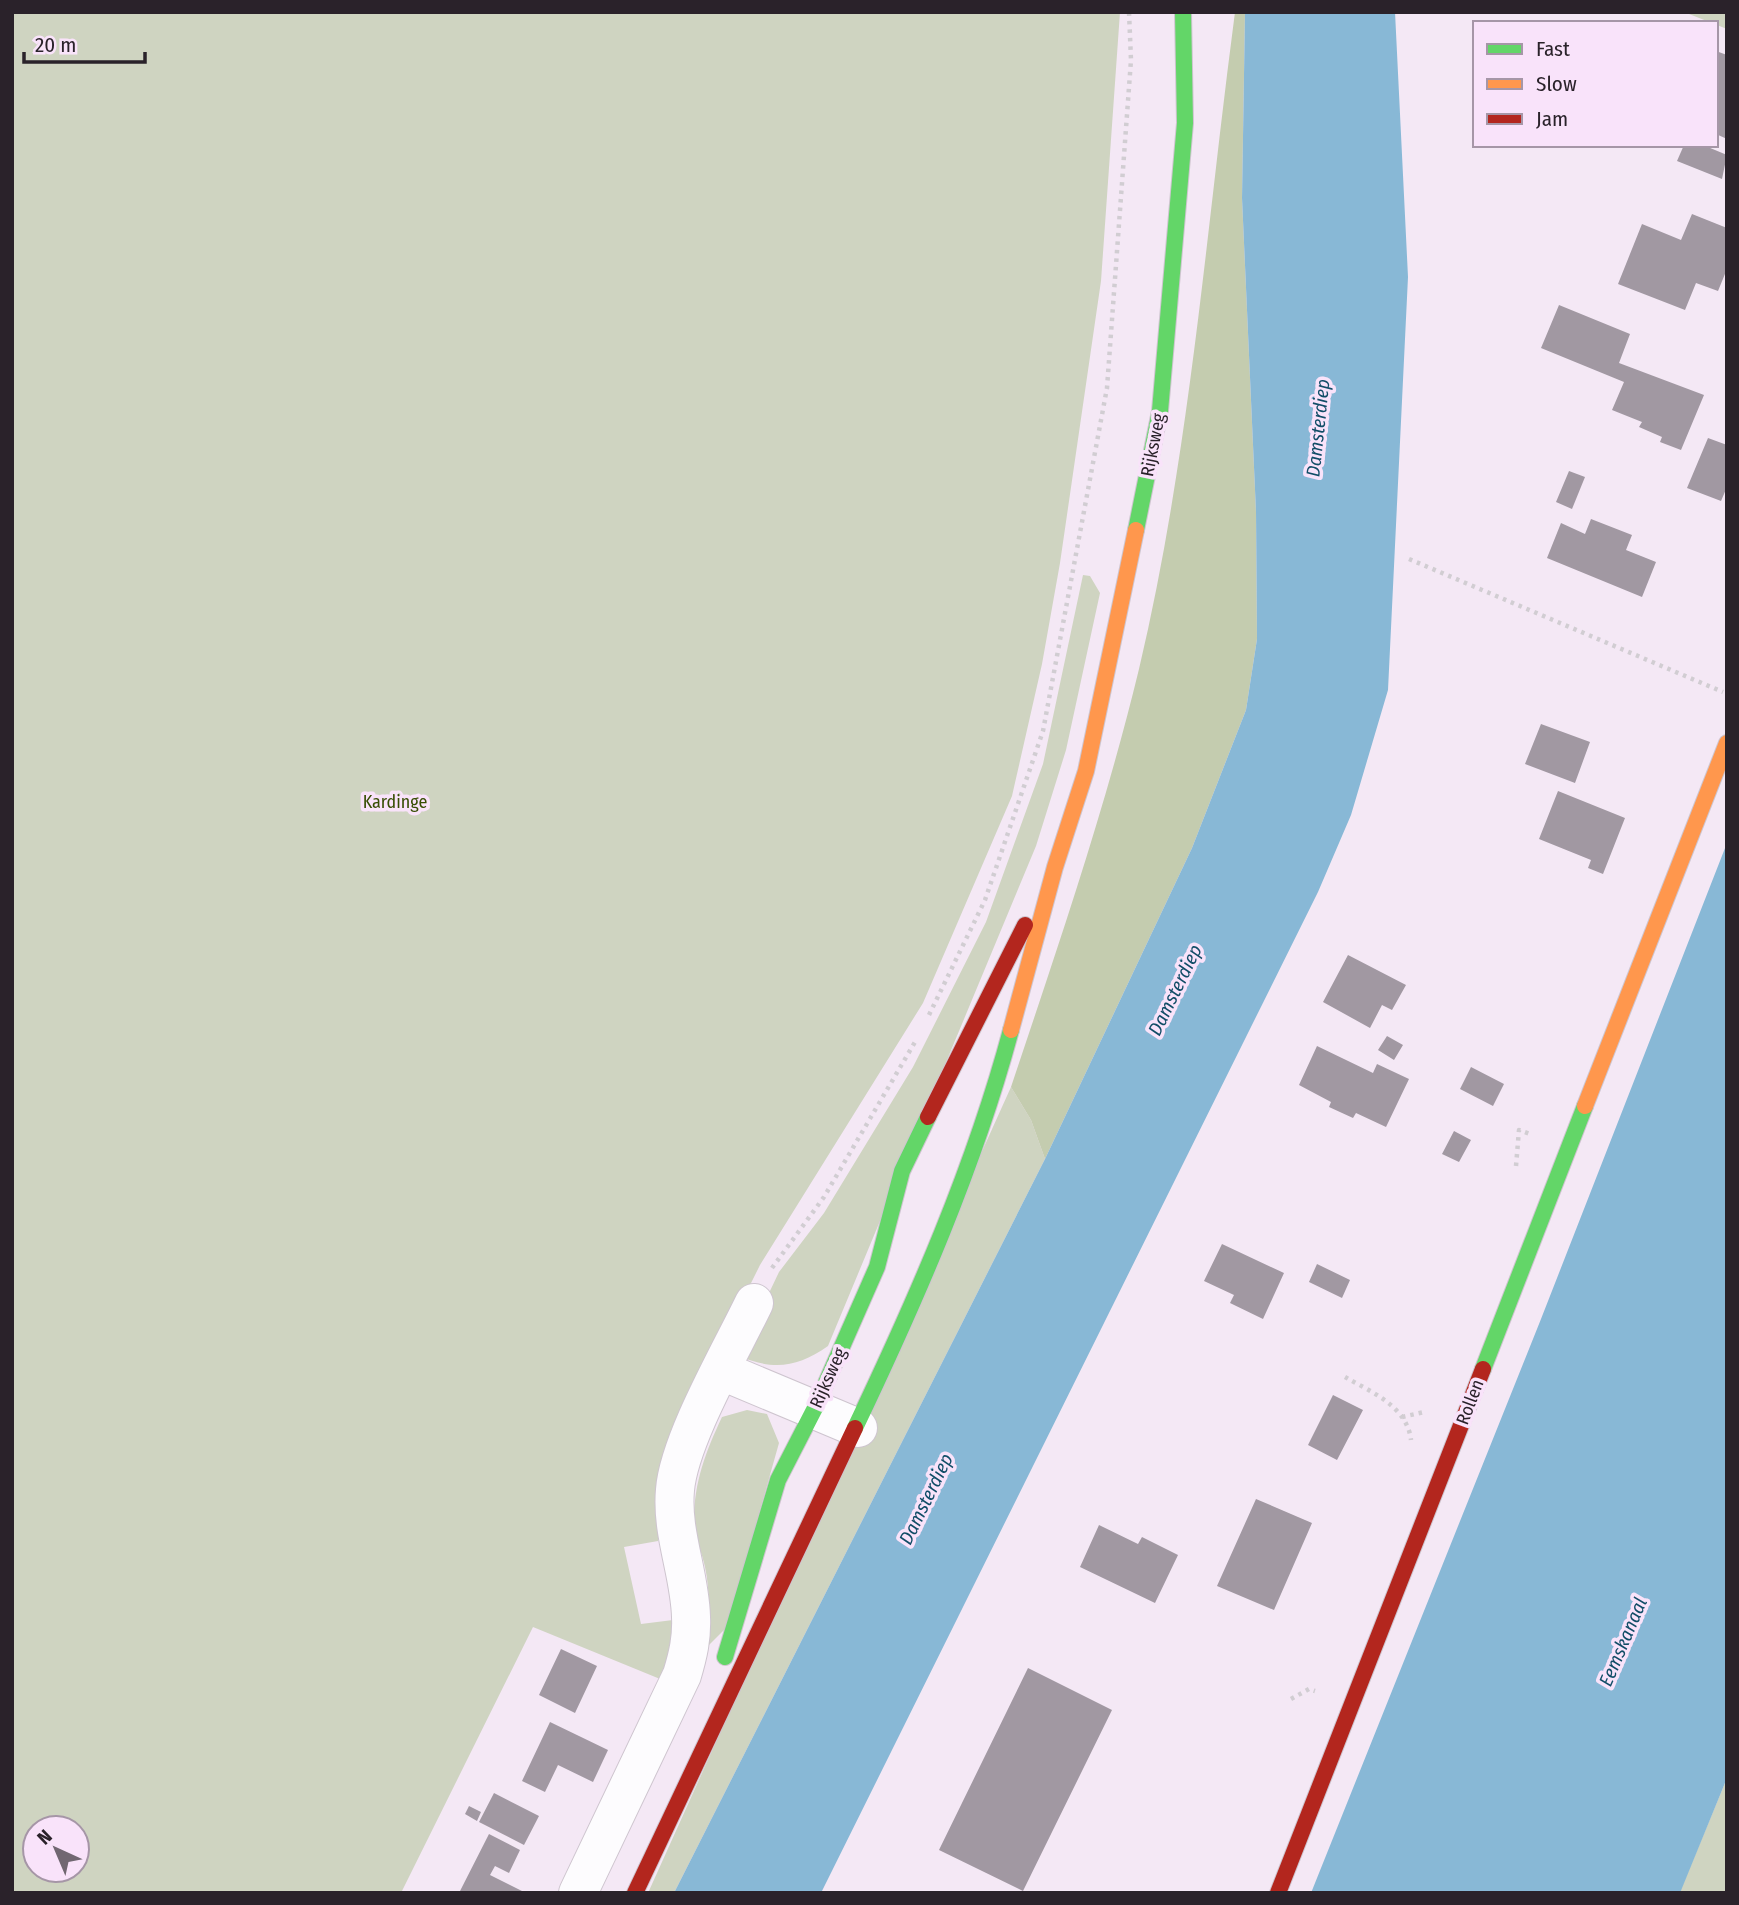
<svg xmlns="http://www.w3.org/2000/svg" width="1739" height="1905" font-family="'Fira Sans Condensed',sans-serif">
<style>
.green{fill:#cfd4c1;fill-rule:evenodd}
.forest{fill:#c4ccaf}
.water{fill:#88b8d6}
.building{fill:#a198a2}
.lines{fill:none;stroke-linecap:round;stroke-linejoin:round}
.street-casing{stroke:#cec5cf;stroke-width:40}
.fast-casing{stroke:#cec5cf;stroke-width:18}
.slow-casing{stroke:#cec5cf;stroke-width:18}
.jam-casing{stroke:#cec5cf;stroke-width:18}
.path{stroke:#d1cdd2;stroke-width:4.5;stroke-dasharray:3.5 5;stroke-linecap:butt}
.street{stroke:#fdfcfe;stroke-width:38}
.fast{stroke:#63d668;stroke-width:16}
.slow{stroke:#ff974d;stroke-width:16}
.jam{stroke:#b3261e;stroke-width:16}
.labels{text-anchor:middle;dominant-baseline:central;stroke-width:7;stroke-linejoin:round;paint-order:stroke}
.street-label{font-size:18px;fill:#2a222a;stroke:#f9e3fa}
.park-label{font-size:18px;fill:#374e04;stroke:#f9e3fa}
.water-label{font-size:19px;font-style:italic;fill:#114d67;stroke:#f9e3fa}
</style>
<rect width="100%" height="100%" fill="#f4e8f5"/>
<path class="green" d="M12,12H1120L1101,281L1060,563L1042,664L1012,796L923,1003L760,1265L660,1466L658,1541L624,1547L641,1624L673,1620L665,1681L533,1627L401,1893H12ZM35,1828H77V1870H35Z
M1684,12H1727V29Z
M1083,575L1090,576L1100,593L1066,750L1036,846L828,1346C798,1367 774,1371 739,1356L779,1272L824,1213L913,1067L986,922L1043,764Z
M1011,1087L1031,1120L1045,1159L674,1893H648Z
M747,1410L767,1414L779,1443L727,1627L706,1648C708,1620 711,1594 705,1567C702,1552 694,1536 694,1520C694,1482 706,1451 722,1417Z
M1727,1778V1893H1680L1681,1889Z"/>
<path class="forest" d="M1235,12H1245L1242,198L1256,512L1257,639L1246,710L1192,848L1045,1159L1031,1120L1011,1087C1057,949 1105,810 1139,669C1190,453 1206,231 1235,12Z"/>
<path class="water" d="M1245,12H1395L1408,277L1388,690L1351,815L1318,892L821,1893H674L1045,1159L1192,848L1246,710L1257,639L1256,512L1242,198Z
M1727,843V1778L1680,1893H1311L1541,1319Z"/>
<path class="building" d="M1716,51L1727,55V139L1716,134Z
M1684,145H1703L1727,155L1722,179L1677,161Z
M1692,214L1727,228V269L1718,291L1696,283L1685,310L1618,284L1642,224L1681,240Z
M1559,305L1630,334L1619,363L1704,395L1681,450L1660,442L1662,437L1639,427L1642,422L1612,410L1624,382L1541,348Z
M1708,438L1727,445V487L1721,501L1687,488Z
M1569,471L1585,477L1572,509L1556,502Z
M1591,519L1632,535L1626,550L1656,562L1642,597L1547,558L1561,523L1585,534Z
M1541,724L1590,742L1575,783L1525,764Z
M1558,791L1625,818L1603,874L1588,868L1591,860L1539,839Z
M1348,955L1406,985L1392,1010L1382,1005L1370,1028L1323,1002Z
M1387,1036L1403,1045L1394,1060L1378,1050Z
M1317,1046L1373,1073L1377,1064L1409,1079L1386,1127L1356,1113L1353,1118L1329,1107L1331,1102L1299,1085Z
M1471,1067L1504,1084L1493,1106L1460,1089Z
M1454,1131L1471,1140L1459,1162L1442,1154Z
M1222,1244L1284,1273L1263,1319L1230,1303L1234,1295L1204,1281Z
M1317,1264L1350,1280L1342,1298L1309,1282Z
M1333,1395L1363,1410L1337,1460L1308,1445Z
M1256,1499L1312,1523L1274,1610L1217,1586Z
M1099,1525L1138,1544L1142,1537L1178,1555L1155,1603L1080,1567Z
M561,1649L597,1666L575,1713L539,1695Z
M1028,1668L1112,1710L1023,1891L939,1850Z
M550,1722L608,1750L593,1782L558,1765L545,1792L522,1781Z
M494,1793L539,1816L524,1845L479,1822Z
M469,1806L481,1812L477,1821L465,1814Z
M489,1834L520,1850L509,1873L495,1866L490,1875L526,1893H459Z"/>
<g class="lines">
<defs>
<path id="street" d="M722,1371L858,1428
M578,1893L682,1675C688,1655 692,1638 691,1617C690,1574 671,1533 675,1490C679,1440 731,1351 754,1303"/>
<path id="fast" d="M1136,530L1160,411L1185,123L1183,12
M1483,1369L1585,1106
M855,1428C916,1300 974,1168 1011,1030
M725,1657L778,1480L815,1408L877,1267L902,1171L928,1117"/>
<path id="slow" d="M1011,1030L1055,867L1086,771L1136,530
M1585,1106L1727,743"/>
<path id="jam" d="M928,1117L1025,925
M635,1893L855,1428
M1278,1893L1483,1369"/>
</defs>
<use href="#street" class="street-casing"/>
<use href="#fast" class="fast-casing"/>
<use href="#slow" class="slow-casing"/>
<use href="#jam" class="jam-casing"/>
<path class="path" d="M1409,559L1723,692
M929,1015L985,900L1043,731L1107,388L1131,60L1129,12
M1516,1166L1519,1130L1533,1135
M772,1268L824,1197L915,1042
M1345,1377C1371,1392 1407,1406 1411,1440
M1402,1417L1424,1412
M1291,1699L1309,1689L1315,1691"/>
<use href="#street" class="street"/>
<use href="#fast" class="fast"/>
<use href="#slow" class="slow"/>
<use href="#jam" class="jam"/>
</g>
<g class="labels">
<g class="street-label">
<text transform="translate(1153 445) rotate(-79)">Rijksweg</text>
<text transform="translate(828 1378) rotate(-66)">Rijksweg</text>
<text transform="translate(1470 1402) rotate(-69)">Rollen</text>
</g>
<g class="park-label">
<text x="395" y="802">Kardinge</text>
</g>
<g class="water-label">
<text transform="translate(1318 428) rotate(-84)">Damsterdiep</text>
<text transform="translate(1175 990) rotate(-64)">Damsterdiep</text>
<text transform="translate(926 1499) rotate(-64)">Damsterdiep</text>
<text transform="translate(1623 1642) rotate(-67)">Eemskanaal</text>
</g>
</g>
<rect width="1739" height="1905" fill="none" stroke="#2a222a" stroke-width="28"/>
<rect x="1473" y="21" width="245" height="126" fill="#f9e3fa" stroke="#a696a7" stroke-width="2"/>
<rect x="1487" y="44" width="35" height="10" fill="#63d668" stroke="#a696a7" stroke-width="2"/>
<text x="1536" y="56" font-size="21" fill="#2a222a">Fast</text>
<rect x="1487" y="79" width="35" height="10" fill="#ff974d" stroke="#a696a7" stroke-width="2"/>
<text x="1536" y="91" font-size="21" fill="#2a222a">Slow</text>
<rect x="1487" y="114" width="35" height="10" fill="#b3261e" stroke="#a696a7" stroke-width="2"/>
<text x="1536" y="126" font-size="21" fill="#2a222a">Jam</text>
<g transform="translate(56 1849) rotate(316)"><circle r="33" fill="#f9e3fa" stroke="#a696a7" stroke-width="2"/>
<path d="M0-5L12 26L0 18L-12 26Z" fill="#716771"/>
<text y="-10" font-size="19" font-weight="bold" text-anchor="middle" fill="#2a222a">N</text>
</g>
<path d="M24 52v10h121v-10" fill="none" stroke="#2a222a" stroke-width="3.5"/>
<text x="35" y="52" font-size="21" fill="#2a222a" stroke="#f9e3fa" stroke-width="5" paint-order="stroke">20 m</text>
</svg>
